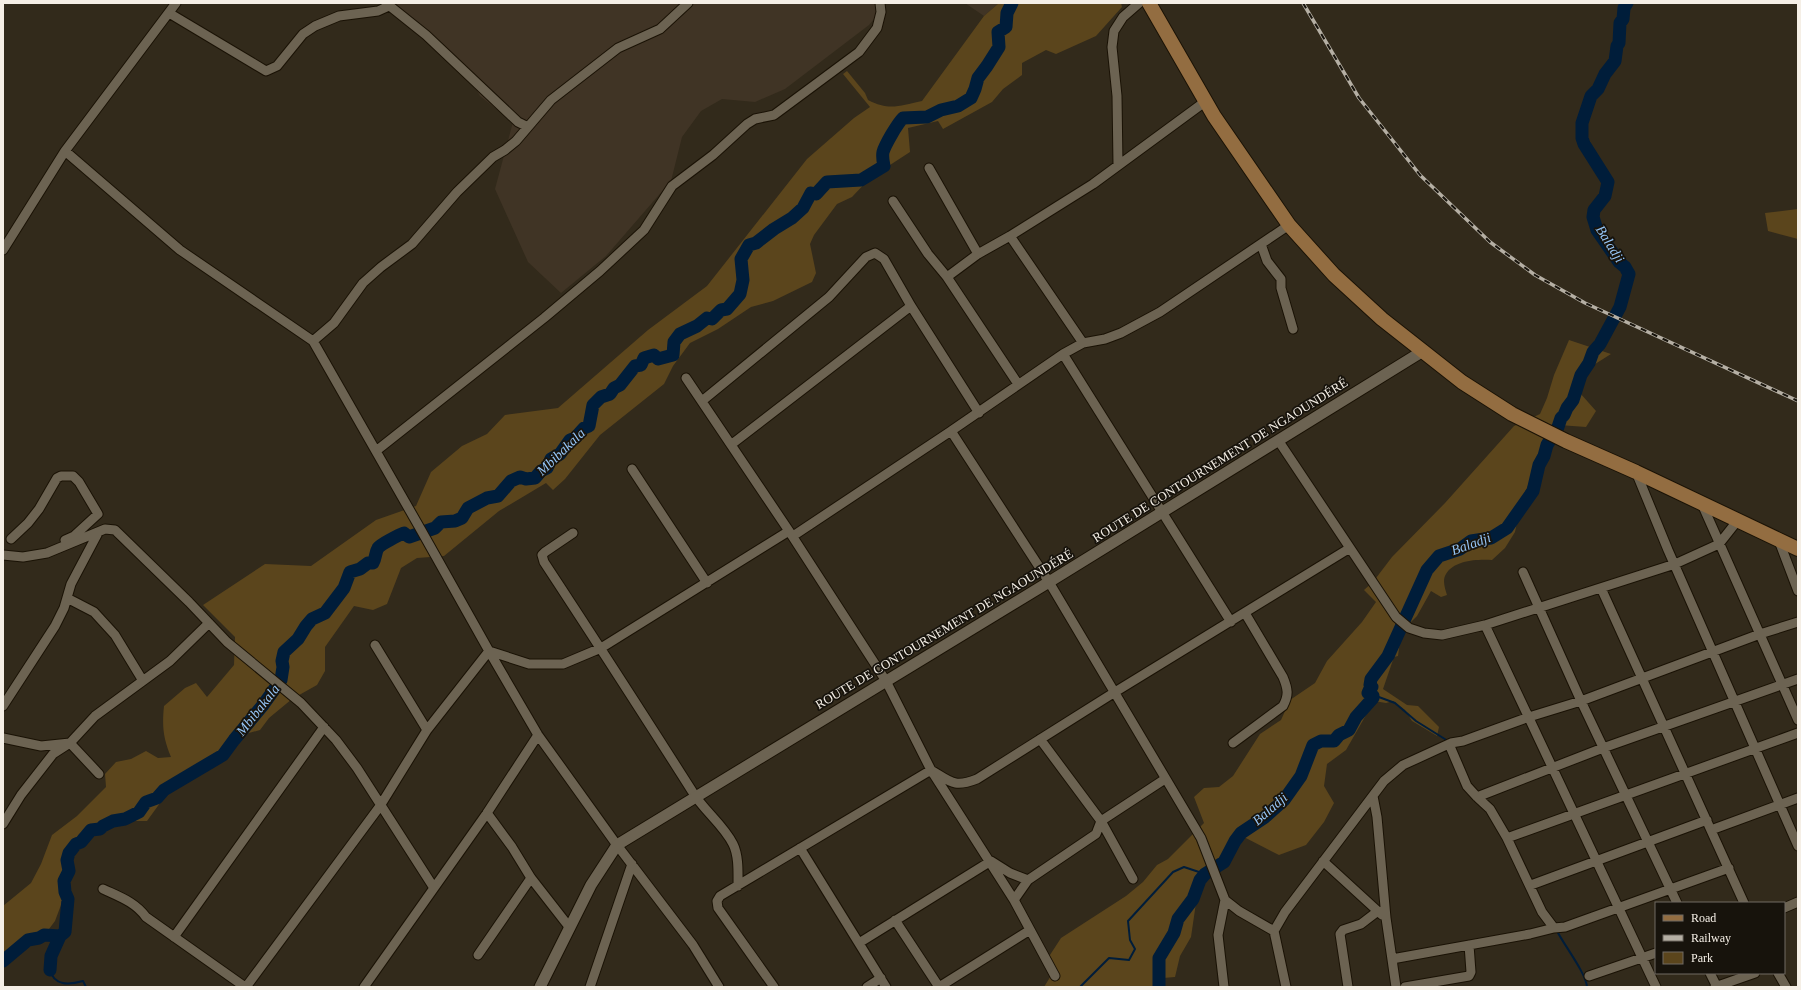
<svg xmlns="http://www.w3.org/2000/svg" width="1801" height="990" font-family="Georgia,serif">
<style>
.industrial{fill:#403425}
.green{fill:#5b451c}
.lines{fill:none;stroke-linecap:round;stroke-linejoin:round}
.stream{stroke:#001d3a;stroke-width:2}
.river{stroke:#001d3a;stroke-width:13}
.minor-casing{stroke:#1a1205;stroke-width:11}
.tertiary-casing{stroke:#1a1205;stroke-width:13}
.primary-casing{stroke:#1a1205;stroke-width:16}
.minor{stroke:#6c6352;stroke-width:9}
.tertiary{stroke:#6c6352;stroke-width:11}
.primary{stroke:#936d41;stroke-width:14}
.rail-casing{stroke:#b5afa4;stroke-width:3.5}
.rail{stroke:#17130c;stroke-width:2;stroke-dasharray:6;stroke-linecap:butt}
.labels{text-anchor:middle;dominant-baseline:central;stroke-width:3.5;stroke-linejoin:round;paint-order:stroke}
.street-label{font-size:13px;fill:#f5efe6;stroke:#17130c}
.water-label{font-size:14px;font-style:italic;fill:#96c6f7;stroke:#17130c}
</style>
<rect width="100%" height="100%" fill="#322a1b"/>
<path class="industrial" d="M393,3H887L869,25L785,89L755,102L722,99L701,111L682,137L671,181L606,256L561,293L528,262L495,189L513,122L480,96L467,72Z
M965,3H999L984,16Z"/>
<path class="green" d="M999,3H1121L1122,7L1096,36L1056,54L1046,50L1022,63V75L1003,89L992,102L943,129L938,121L908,128L910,152L870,178L852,197L837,204L814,235L810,244L816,273L812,282L773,301L751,307L718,329L690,343L673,366L664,384L600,435L565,479L553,490L546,483L499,511L444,556L417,558L401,568L387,604L373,610L354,606L325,647V671L317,685L292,699L269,718L260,730L238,736L225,759L168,792L147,821H116L79,834L69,864L64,897L55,921L40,941L16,951L3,967V906L31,883L41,864L52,835L77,816L106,787L105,774L116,762L131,759L146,751L158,758L171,757C163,738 162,726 164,706L185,688L196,683L207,697L234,665L235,637L203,605L265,564L311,566L376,520L416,506L431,472L462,446L487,434L505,415L558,408L648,330L707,286L807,159L854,118L870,107L843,74L847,71L865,93L868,100C889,111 899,106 922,101L984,16Z
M1798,209V239L1768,231L1765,213Z
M1569,340L1611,354L1584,371L1580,393L1596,411L1586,427L1559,425L1546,444L1522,499L1515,532L1505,548L1492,560C1478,559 1454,560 1446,574C1442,580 1445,589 1447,595L1441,597L1431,591L1417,616L1405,628L1400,640L1398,656L1394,657L1383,689L1407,705L1418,706L1439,727L1437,736L1412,721L1405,710L1393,701L1386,703L1374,701L1346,750L1327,764L1324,786L1334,803L1324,822L1306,845L1279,855L1240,835L1234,840L1223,854L1203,873L1197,896L1191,937L1180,956L1175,977L1163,978L1161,987H1044L1052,974L1048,958L1061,938L1126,896L1143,882L1157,865L1168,859L1204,823L1194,797L1204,788L1219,787L1233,776L1260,734L1281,720L1290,700L1315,683L1327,661L1362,622L1376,602L1364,590L1373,582L1392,557L1445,503L1514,426L1540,414L1547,398L1554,375Z"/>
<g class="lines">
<path class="stream" d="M1368,693L1395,703L1416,721L1448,741
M1557,931C1564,945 1586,973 1587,987
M50,970C54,986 69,985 83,981L86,987
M1080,987L1109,958L1129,960L1135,949L1130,940L1128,921L1173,872L1184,867L1205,874"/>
<path class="river" d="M3,961L28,940L39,938L44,935L60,936L65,932L68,899L65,892L64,881L69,871L67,860L69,853L76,844L81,842L91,830L100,829L103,826L113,821L125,819L139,812L146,802L157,798L164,790L223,755L234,740L263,705L281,680L283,667L282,661L284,652L298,639L306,626L312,619L325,613L344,588L350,572L360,569L368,563H373C376,558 375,553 378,548C381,544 399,535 404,533L409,537L435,528L441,522L455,521L462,518L468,508L487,498L498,496L511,481L520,477L526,479L535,478L541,471L547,468L551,459L560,454L570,440L575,438L584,428L589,426L593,405L601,397L610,394L614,388L620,385L635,366L641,365L644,358L654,355L658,359L673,355L674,342L680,334L697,326L707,318L712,319L721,310L727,309L740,294L743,280L741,259L749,245L756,243L774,229L792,218L803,208L811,193L816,194L827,182L861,180L884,166C883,161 882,157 883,152C885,145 897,124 903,118L927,117L941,110L958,106L971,98L975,89L978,78L987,66L999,47L998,32L1006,27L1007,13L1012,3
M50,970L51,956L60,936
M1159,987V958L1174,933L1178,919L1193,899L1200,880L1205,874L1224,862L1235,841L1241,833L1265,817L1284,800L1301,776L1313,745L1321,741H1334L1339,735L1349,730L1356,717L1373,698V696L1368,693L1371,686L1372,687L1370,685L1371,679L1388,656L1427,570L1439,556L1460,549L1471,541L1491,538L1507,528L1533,491L1539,465L1544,456L1547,445L1558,427L1561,418L1564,415L1567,408L1573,400L1581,375L1589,363L1593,352L1600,344L1620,307L1629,274L1625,267L1619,262L1597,230L1593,217L1594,210L1605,196L1608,182L1584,144L1582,138V123L1591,96L1598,89L1605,74L1615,61L1617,46L1619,43L1620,23L1623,19L1624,8L1627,3"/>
<defs>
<path id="minor" d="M386,3L426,35L518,122L528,127
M169,13L266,71L277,66L303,34L315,26L339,16L378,11L389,6
M65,151L180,250L313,341L421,530L489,651L538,735L617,845L693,945L719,987
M1118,165L1117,96L1112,47L1114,31L1123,17L1139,3
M929,168L978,254
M893,201L928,254L947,277L1018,384
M1010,236L1093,184L1206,101
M1261,244L1267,261L1281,279V288L1293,329
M3,250L65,151L176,3
M947,277L978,254L1010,236L1083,343
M313,341L334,323L363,283L381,267L412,244L457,192L493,157L505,150L516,141L551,100L618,48L660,29L688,3
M686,378L789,531L886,681L931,770L1014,900L1055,976
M702,401L829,297L866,257L875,253L884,259L911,306L979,413
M951,431L1063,354
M1278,440L1396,617L1409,628L1424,633L1442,635L1485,625L1675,564L1719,544L1738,520
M732,444L911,306
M376,451L544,318L600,271L644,230L672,186L713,155L747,124L755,119L774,115L859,52L877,28L881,12L880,3
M632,469L707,583
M1636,472L1668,550L1798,846
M1702,504L1798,720
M573,533L545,552L542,555L544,562C594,638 643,714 692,791C703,810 723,824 733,844C739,856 738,873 738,886
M793,536L951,431L1049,582L1201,838L1225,900L1218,935L1224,987
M11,539L28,523L39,509L57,478L61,476H73L79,482L98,514L74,536L65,540
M1779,541L1798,591
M3,555L23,557L47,553L105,529L115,530L189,602L227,642L301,703L336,740L357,768L434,888
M1523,572L1581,701L1677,903
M1601,588L1744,903
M67,598L94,612L115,635L143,681
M1231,622L1063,354L1083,343L1105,339L1121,333L1160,312L1289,225
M1485,625L1656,987
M375,645L427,730
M3,706L55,626L64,608L71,584L98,533
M3,738L41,746L70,743L99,774
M1040,739L1101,821L1133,879
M1233,743L1283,706C1289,695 1288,689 1283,677L1245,613
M1449,744L1467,786L1477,797L1490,809L1507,838L1542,912L1554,928
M1373,796L1377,817L1386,918L1396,987
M1477,797L1603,748L1798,679
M487,813L512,847L531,878L570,928
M3,824L21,795L53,754L70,743L95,716L170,661L209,623
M1711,830L1798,798
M1507,838L1798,733
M800,848L886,987
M1323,861L1382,915
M1531,885L1707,820
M103,889C120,897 135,902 146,917L245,987
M1014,900L1028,880L1096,834L1101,821L1165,779
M1225,900L1239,911L1274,931
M1784,908L1798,902
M895,920L939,987
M174,937L324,727
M859,943L991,861L1010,873L1028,880
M478,955L531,878
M1392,959L1530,934L1554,928L1565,927L1729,868
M1710,973L1717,987
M1778,973L1786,987
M1589,976L1656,953
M246,987L380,806L427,730L489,651L529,664H563L601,648L789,531
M364,987L487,813L538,735
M590,987L632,864
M774,987L718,908L717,901L720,896L931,770C951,782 954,788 977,779L1115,692L1350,548
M867,987L881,978
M939,987L1030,930
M1286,987L1274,931L1285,912L1384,781L1403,765L1451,743L1463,741L1529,717L1581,701L1760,634L1798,622
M1348,987L1340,934L1343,930L1361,924L1378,911
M1405,987L1469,976L1471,972L1469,945
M1715,987L1755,973"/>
<path id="tertiary" d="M540,987L591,885L617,845L1049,582L1423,351"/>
<path id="primary" d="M1149,3L1214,116L1289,225L1334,275L1382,319L1462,382L1512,414L1566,441L1636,472L1798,549"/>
</defs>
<use href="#minor" class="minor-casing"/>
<use href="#tertiary" class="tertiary-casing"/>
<use href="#primary" class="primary-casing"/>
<use href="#minor" class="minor"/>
<use href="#tertiary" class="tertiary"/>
<use href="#primary" class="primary"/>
<defs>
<path id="rail" d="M1303,3L1359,98L1420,175L1490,242L1535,275L1585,303L1798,401"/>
</defs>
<use href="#rail" class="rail-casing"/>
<use href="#rail" class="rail"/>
</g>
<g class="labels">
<g class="street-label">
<text transform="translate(1220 460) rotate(-32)">ROUTE DE CONTOURNEMENT DE NGAOUNDÉRÉ</text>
<text transform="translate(944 629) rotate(-31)">ROUTE DE CONTOURNEMENT DE NGAOUNDÉRÉ</text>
</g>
<g class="water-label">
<text transform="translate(1610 244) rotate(58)">Baladji</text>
<text transform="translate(561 452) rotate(-44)">Mbibakala</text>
<text transform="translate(1471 544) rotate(-20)">Baladji</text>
<text transform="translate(258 710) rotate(-52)">Mbibakala</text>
<text transform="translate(1270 809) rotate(-41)">Baladji</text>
</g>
</g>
<rect width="1801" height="990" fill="none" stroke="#f5efe6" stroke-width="8"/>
<rect x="1655" y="902" width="130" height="72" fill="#17130c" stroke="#706b63"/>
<rect x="1663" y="915" width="20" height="6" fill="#936d41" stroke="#706b63"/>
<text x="1691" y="922" font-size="12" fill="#f5efe6">Road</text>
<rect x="1663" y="935" width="20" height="6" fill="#b5afa4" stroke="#706b63"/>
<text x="1691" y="942" font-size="12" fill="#f5efe6">Railway</text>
<rect x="1663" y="952" width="20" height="12" fill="#5b451c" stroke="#706b63"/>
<text x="1691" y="962" font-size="12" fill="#f5efe6">Park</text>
</svg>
